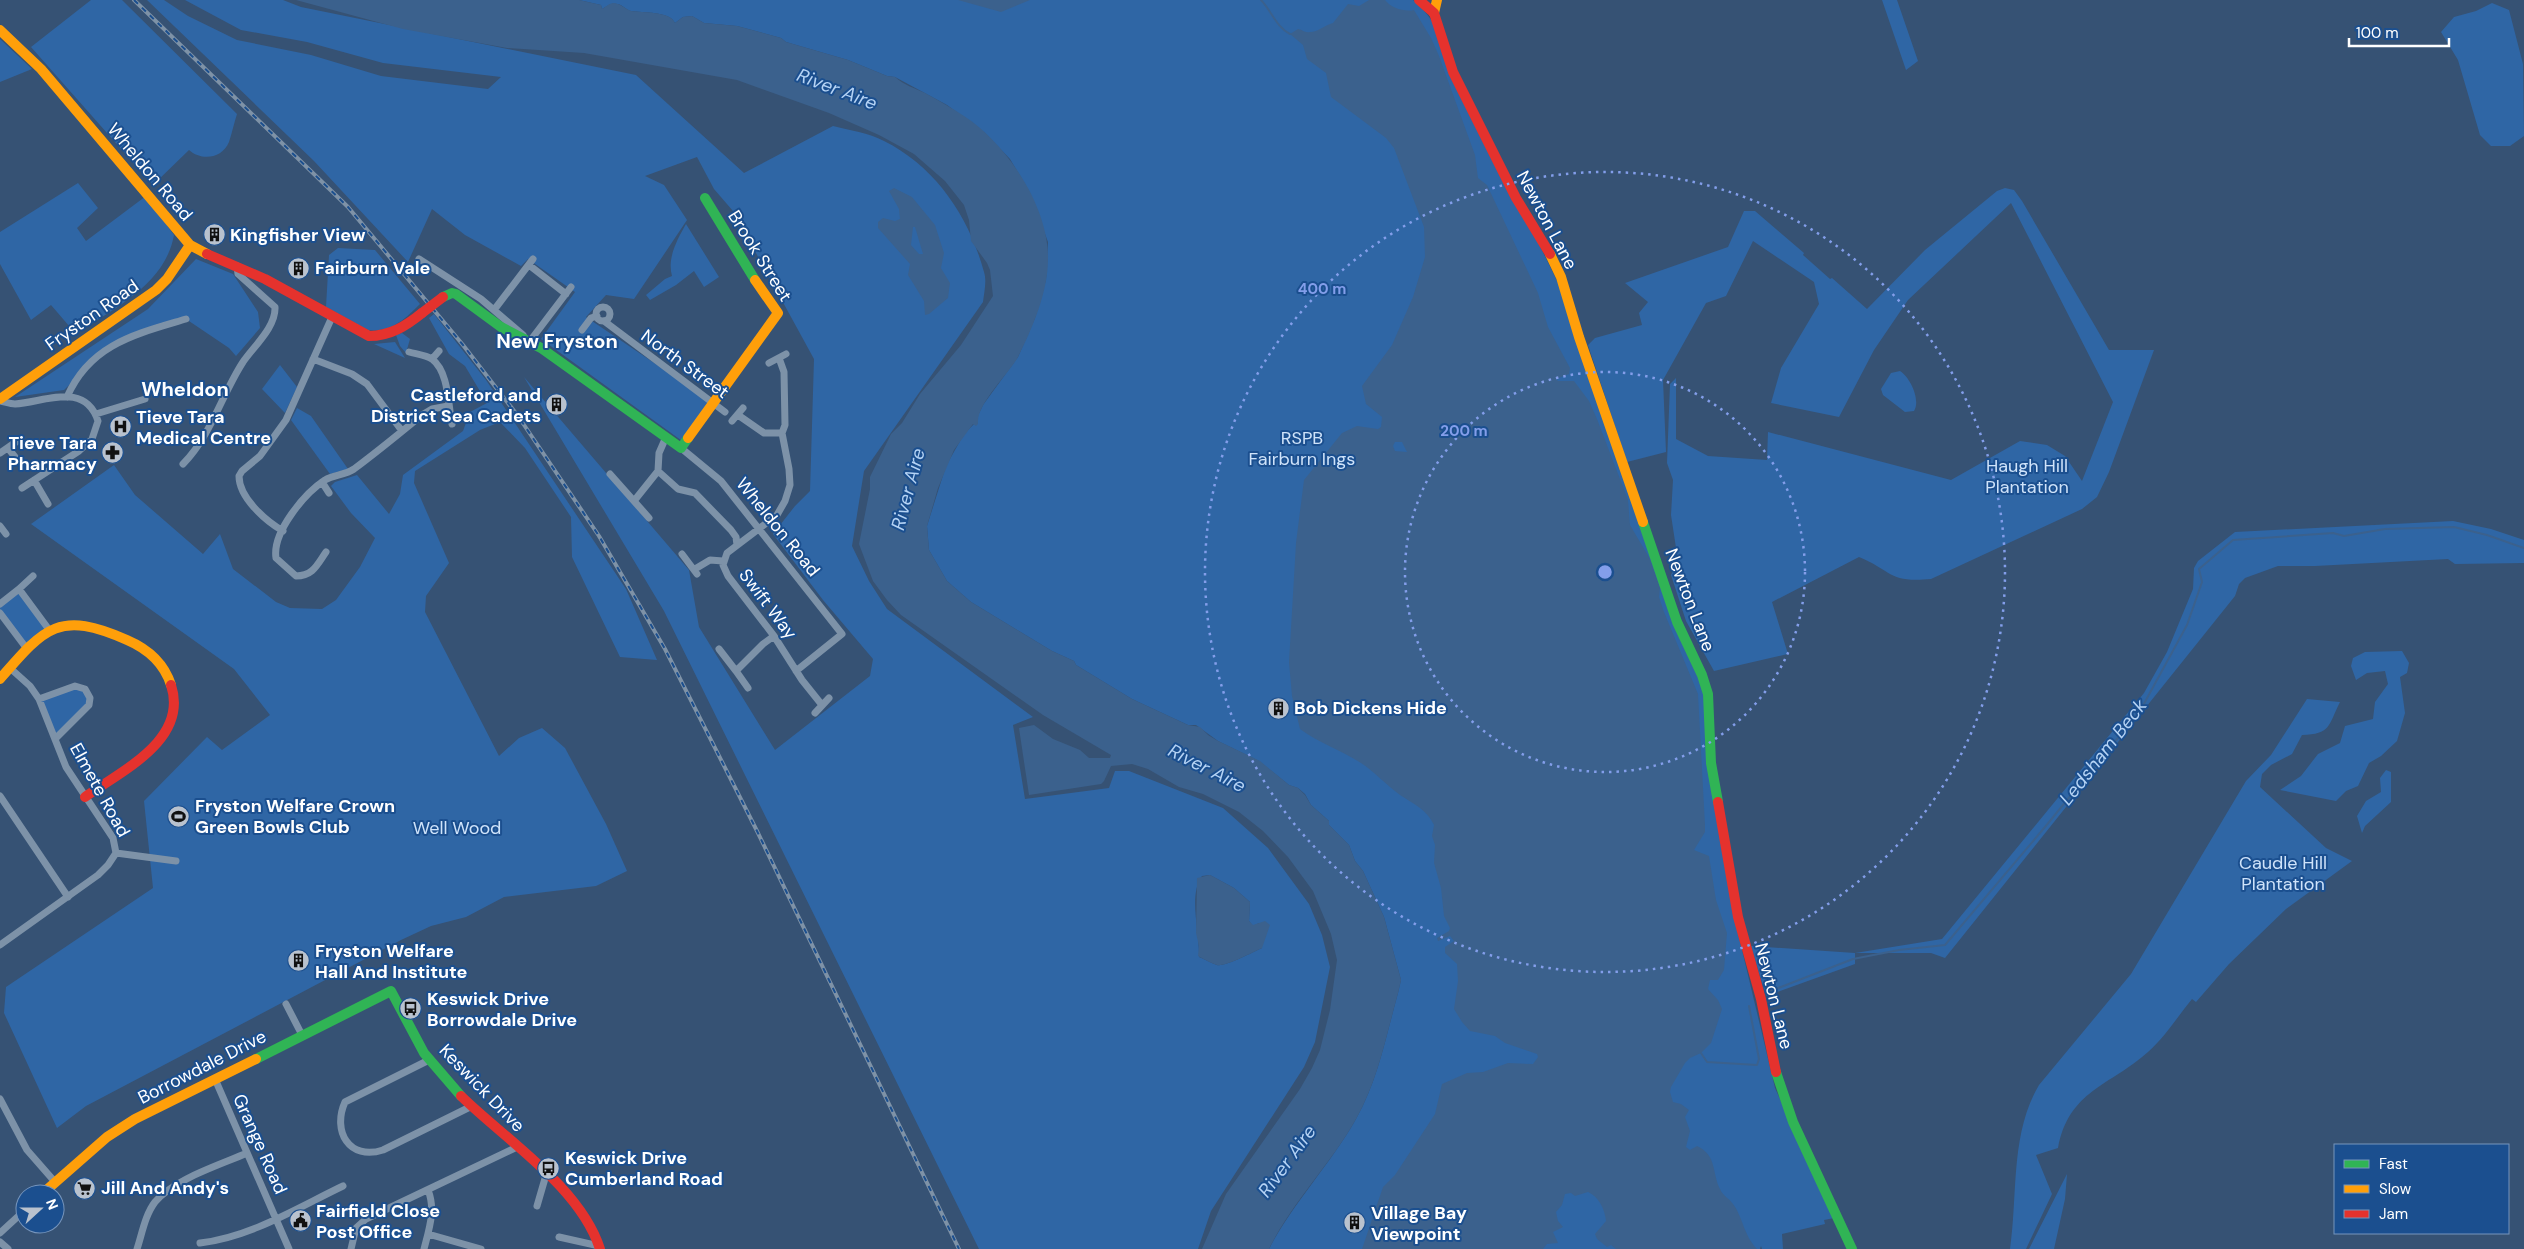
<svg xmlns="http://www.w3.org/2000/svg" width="2524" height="1249" font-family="'DM Sans',sans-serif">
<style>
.green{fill:#2f66a5;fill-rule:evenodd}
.water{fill:#3b618d;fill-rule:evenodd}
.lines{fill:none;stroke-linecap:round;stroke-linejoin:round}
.stream{stroke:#3b618d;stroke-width:2}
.street{stroke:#7d92a8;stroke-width:7}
.fast{stroke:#30b455;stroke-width:10}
.slow{stroke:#ff9f0a;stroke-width:10}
.jam{stroke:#e5322d;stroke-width:10}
.rail-casing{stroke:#7e92a7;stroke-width:4}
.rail{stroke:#1b4f8f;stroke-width:2;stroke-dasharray:5.5;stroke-linecap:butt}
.jam-bridge{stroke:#e5322d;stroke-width:10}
.ring{fill:none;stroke:#839eea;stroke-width:2.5;stroke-dasharray:2.5 5}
.labels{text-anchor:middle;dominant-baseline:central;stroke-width:4;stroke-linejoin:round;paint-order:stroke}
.street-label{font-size:18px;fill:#fff;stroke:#1b4f8f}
.poi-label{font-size:18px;font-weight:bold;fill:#fff;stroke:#1b4f8f;text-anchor:start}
.park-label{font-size:18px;fill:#cfe3fa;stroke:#1b4f8f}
.water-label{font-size:19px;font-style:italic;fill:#b5d3f5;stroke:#1b4f8f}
.quarter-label{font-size:20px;font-weight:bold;fill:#fff;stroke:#1b4f8f}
.centre{fill:#839eea;stroke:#1b4f8f;stroke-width:2.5}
.ring-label{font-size:15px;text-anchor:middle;font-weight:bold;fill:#839eea;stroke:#1b4f8f;stroke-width:4;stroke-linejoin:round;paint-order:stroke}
</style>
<rect width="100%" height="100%" fill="#365274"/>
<path class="green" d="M91,0H122L237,114C234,123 232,133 229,142C222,159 201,161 189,150L153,185L31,47Z
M147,0H164L188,16L237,40L311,55L381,76L488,89L501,77L383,63L307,42L241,30L185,0H283L301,7L636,75L744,173L833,126C849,130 869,133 884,141C936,167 969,217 984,272C987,281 984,293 983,302L864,471L852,546L869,581L887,609L1033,717L1013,725L1025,799L1109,788L1115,771H1129L1223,808L1268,848L1309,904L1322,935L1330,967L1315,1042L1304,1067L1211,1211L1198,1249H979L664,611L524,377L689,570L699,627L775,750L870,676L873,659L823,600L773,534L795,506L810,491L814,359L733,211L714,189L697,157L645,176L664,185L687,220L634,299L606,295L586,317L715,404L685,443L541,339L575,292L528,259L521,266L465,235L432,209L408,262L314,161ZM1210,875L1234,888L1250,902L1249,921L1253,926L1259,923L1262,948C1253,952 1225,967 1217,965C1211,963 1204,959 1199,957C1200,933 1188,895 1202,876Z
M579,0H1413C1432,17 1437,27 1444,51L1561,289L1705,694L1736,925L1775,1088L1834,1218L1824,1220L1825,1224L1782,1234L1783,1249H1762L1761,1246L1760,1249H1269C1293,1203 1330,1165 1356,1119C1378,1080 1386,1036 1398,993L1401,980L1384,917L1363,871L1355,861L1349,845L1329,825V821L1311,805L1305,794L1298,788L1289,785L1259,761L1218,741L1196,725H1188L1132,699L1076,665L1074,661L1052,651L971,602L947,581L929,550L927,526L946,466L964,434L974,424L983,405L1018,357L1035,318L1046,280L1048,242L1029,191L1010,159L985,133L947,105L895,77L887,76L848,60L786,42L781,38L737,26L704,23L692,16L683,17L675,23C670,11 642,13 631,11C626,10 622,4 617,4C610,3 608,6 602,9L601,5Z
M1882,0H1897L1918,61L1906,70Z
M2492,3L2509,10L2523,64L2524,136L2510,146H2491L2480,135L2458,60L2441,32L2454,17L2476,11Z
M0,39L32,69L0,82Z
M78,183L98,208L77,228L86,241L146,196L174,235C165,285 114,308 76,334L51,305L31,320L0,264V232Z
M2005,188L2014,190L2022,201L2109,350H2154L2109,472L2097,497L2082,509L1931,579C1888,583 1893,571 1859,557L1772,602L1788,654L1714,671L1686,621L1671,575L1678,561L1671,515L1673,480L1667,463L1670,384L1676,378V439L1708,456L1767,460L1768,432L1951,480L2020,441L2047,445L2065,456L2082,481L2113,402L2011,203L1908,300L1874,350L1839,417L1771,403L1781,368L1819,304L1814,282L1753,241L1726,296L1706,303L1663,380L1666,452L1627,462L1588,345L1595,338L1642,325L1639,313L1648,302L1625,283L1728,247L1744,211H1755L1804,253L1803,255L1830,279L1832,278L1867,309L1925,250L1997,191Z
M686,224L719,277L704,287L694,271L676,285L650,300L646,295L665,279L672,276C667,258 677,240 686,224Z
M338,248L375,250L420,304C405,319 391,333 368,330L326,307L329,255Z
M196,259L233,274L258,312L260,328L236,356L229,348L186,319L109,347L64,390L15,397L148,309Z
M434,314L486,380L626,589L657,660L620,657L572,557L571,517L525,448L500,422L480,430L415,471L414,483L449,563L426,596L425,612L499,756L519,738L542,728L565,748L606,824L627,871L596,886L504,897L466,917L431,926L401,940L86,1106L57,1128L4,1013L6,987L153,888L144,801L207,737L222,750L270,715L234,669L31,524L114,465L135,495L203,554L220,534L233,569L276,602L290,608L322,609L336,600L360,567L375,538L351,513L331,486L335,482L357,475L389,514L400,494L403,475L463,431L470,412L487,403L465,366L449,354L429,318Z
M402,333L410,339L406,353L400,346L396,335Z
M395,342L405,358L374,344Z
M280,365L297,387L285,413L262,389Z
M1900,371C1910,377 1921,400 1914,411L1905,412L1883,395L1881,389L1891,373Z
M297,408L311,416L348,469L330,474L291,420Z
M2453,521L2491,529L2524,540V563L2455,564L2448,559L2315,566H2278L2245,578L2239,584L2235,596L1945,958L1931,953H1855V964L1766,996L1751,946L1855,953L1942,939L2144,693L2167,652L2193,589L2194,568L2198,561L2235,532Z
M19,589L50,631L27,649L0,613V604Z
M2402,651L2409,663L2407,673L2400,677L2405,713L2397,741L2381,756L2369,763L2358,786L2346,791L2336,801L2280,790L2301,776L2318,754L2340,743L2345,726L2373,719L2375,702L2388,684L2385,671L2367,673L2356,680L2351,666L2353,658L2365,652Z
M75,686L85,689L89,705L56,738L39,699Z
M2307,699L2340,702C2328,726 2331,734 2302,735L2292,754L2271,765L2262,774L2260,787L2326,848L2352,861L2286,909L2229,964L2196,1002L2192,999C2178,1016 2165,1037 2148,1052C2110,1086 2069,1090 2058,1148L2036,1155L2052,1194L2026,1249H2010C2018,1194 2010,1134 2039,1085L2131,974L2246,781L2271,755Z
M2386,770L2391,772V802L2365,826L2362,833L2357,816L2366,801L2381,792L2380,778Z
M2067,1174L2065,1199L2054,1249H2029Z"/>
<path class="water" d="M296,0H579L601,5L602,9C606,7 608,4 613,3C620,3 625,9 631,11C643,13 670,11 675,23L683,17L692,16L704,23L737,26L781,38L786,42L848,60L887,76L895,77C904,85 914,88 925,93C938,100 952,108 964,116C1007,144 1049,207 1048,259C1048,292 1033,327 1018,357C1008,375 976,404 978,424L976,426L973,424L954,450L938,488L927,526L929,550L947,581L971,602L1052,651L1074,661L1076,665L1132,699L1188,725L1200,727L1208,735L1218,741L1260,761L1289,785L1298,788L1305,795L1311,805L1329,821V825L1349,845L1355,861L1363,871L1384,917L1401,980L1398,993C1386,1036 1378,1080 1356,1119C1330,1165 1292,1202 1269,1249H1202L1226,1194L1300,1089L1312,1068L1320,1050L1330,1010L1337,960L1331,934L1313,891L1288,857L1263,831L1239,812L1203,794L1179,787L1148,769L1132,764L1111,766L1104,781L1101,784L1029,795L1019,728L1034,725L1053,739L1080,750L1089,758H1110L1111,755L1043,715L901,615L887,600L873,581L859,544L870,489V477L891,434L902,423L920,394L961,345L993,296L990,270L987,263L971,241L969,220L964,205L945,181L914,154L879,135L829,113L737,80L584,53L507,48L403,29Z
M958,0H1030L1001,12Z
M1369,0H1385C1391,8 1404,12 1414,10L1431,38L1439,56L1475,155L1478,178L1487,185L1538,293L1548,327L1570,368L1569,374L1556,379L1558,381H1574L1589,401L1597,419L1628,500L1630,525L1650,559L1660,588L1659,597L1664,612L1698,694L1705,825V832L1694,850L1709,856L1716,900L1727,933L1724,970L1718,980H1710L1708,989L1718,1000L1722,1009L1711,1043L1701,1053L1690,1058L1685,1063L1671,1087L1670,1092L1673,1102L1681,1104L1689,1110L1685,1117L1690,1131L1686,1147L1690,1150L1697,1146C1717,1155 1712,1173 1720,1189C1723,1196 1729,1198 1733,1204C1743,1217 1743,1234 1757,1249H1616L1611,1245L1607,1247L1597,1239L1595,1234L1606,1221C1605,1209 1598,1196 1588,1192L1575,1196L1571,1193L1565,1194L1562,1205L1556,1212L1558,1221L1563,1227L1553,1232L1558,1243L1547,1244L1543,1249H1362L1383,1187L1395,1175L1435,1114L1442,1084L1467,1073L1483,1072L1508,1063L1533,1064L1538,1057L1537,1054L1505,1043L1495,1036L1470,1031L1462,1022L1454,1009L1458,981L1457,964L1445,953V947L1454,941L1450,936L1438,941L1437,938L1449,931L1450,928L1444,916L1441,888L1434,863L1435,845L1432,836L1434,825C1427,810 1414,804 1400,795C1386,785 1375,772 1361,763C1341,750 1319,743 1300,729L1292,696L1289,662L1296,543L1304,480L1342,433L1357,426L1378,429L1381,427L1382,417L1366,404L1362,386L1392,345L1413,297L1425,257L1424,227L1394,148L1386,138L1331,97L1326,73L1307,59L1303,45L1290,34L1298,29C1304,30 1304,33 1310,32C1318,32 1325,25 1333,23L1348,4L1359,6ZM1395,442H1402L1407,452L1395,451L1393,446Z
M894,188L912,197L935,225L944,253L941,268L950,283L948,298L929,314L925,315L924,301L908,275L910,264L878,228V222L883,218L895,221L900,219L899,209L889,191ZM913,227H915L923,254H919L911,245Z
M1210,875L1234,888L1250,902L1249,921L1253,925L1265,921L1270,925L1262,948C1253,952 1225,967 1217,965C1211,963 1204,959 1198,956L1199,946L1196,933L1197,878Z"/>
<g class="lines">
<path class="stream" d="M1261,0C1271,10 1276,27 1290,34
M1768,992L1853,959L1899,950L1945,945L2045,827L2140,711L2187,625L2202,582L2199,569L2233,540L2333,533L2344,536L2385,529L2454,527L2487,535L2524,548
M1701,1053L1707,1062L1757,1065L1759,1059L1749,1006"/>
<path class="street" d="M419,259L481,299L523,335
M529,265L566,294
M596 314a7 7 0 1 1 14 0a7 7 0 1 1-14 0Z
M494,310L533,259
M604,321L725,412
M582,330L591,318L597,316
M530,341L571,287
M409,352C416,354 426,355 432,359C449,372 448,405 452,424
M779,358L784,372L785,425L782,433L789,469L790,485L785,501L777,515L727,553L723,565L728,576L774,636L802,680L822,705
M313,359L352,374L367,384L402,431
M432,359L439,351
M769,363L786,354
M67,397C90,344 136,334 186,319
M0,401C5,402 10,404 15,404C45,402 85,381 98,421L92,439L79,451L22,488
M96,414L145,399
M738,415L764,433H782
M732,421L743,408
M8,448L15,457
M681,448L721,481L842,634L796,671
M0,453L16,442
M183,464C212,434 221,396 243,362C254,346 276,327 275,307L238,274L237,266
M658,471L678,489L695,493L731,530L736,537L737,545
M610,474L649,518
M34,480L48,504
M322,482L329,493
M634,501L658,471L659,453L666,437
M0,526L6,534
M283,531C266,521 239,498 239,476L242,471L260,456L286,420L332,317
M326,552C317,565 313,576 296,576L276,558C272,532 305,493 325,480C334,475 345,475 354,469C377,452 400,433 422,415L432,409L448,406
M682,554L697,574
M695,569L710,560L723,561
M19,589L33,576
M0,604L19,589L50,631
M0,613L27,649
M719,649L736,671
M748,688L736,671L763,644L774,636
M39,699L75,686L85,689L90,698L89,705L56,738
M815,713L829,698
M0,796L68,897
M116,853L176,861
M0,945L98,875L108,865L116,853L113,838L66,767L39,699L30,686L10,668
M286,1004L302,1035
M429,1060L345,1102C332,1131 349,1161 383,1150L472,1106
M215,1079L289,1249
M0,1099L27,1150L55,1182
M537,1206L546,1175
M0,1233L25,1210
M428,1234L481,1249
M559,1237L599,1246
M0,1242L8,1249
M200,1243C251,1237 297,1208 343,1186
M137,1249C142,1234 145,1215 155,1202C174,1179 220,1165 247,1153
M351,1249L356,1228L366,1219L517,1147
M424,1249C429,1229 436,1210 428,1190"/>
<path class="fast" d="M705,198L755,280
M443,297L452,293L456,294L501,327L541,348L681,448L688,438
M1643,522L1677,622L1702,675L1708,694L1711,763L1718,802
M256,1059L391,991L424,1053L461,1096
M1776,1072L1793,1122L1852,1249"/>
<path class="slow" d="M1434,13L1437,0
M0,30L41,69L190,245L207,254
M1550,254L1561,277L1579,337L1643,522
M0,399L156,290L167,279L190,245
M688,438L778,313L755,280
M0,679C45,627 59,610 127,640C148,649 164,663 171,685
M42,1194L107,1137L135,1119L256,1059"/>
<path class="jam" d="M1419,0L1434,13L1453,72L1516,198L1550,254
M207,254L265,279L369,336C390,336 406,326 422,313
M85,797C121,771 189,740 171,685
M1718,802L1738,917L1761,999L1776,1072
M461,1096C507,1141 580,1187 600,1249"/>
<defs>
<path id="rail" d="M134,0L348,207L463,345L518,416L599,536L665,649L757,831L959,1249"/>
</defs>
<use href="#rail" class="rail-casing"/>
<use href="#rail" class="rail"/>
<path class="jam-bridge" d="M422,313L443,297"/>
</g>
<g class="ring">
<circle cx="1605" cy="572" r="200"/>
<circle cx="1605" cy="572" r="400"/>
</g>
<defs>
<symbol id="building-disc" viewBox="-11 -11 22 22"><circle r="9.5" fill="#b9c2ce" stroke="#1b4f8f"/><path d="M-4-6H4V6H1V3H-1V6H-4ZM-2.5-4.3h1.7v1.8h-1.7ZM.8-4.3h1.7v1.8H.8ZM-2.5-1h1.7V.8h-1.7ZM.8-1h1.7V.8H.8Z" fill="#111"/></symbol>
<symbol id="hospital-disc" viewBox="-11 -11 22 22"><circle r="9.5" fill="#b9c2ce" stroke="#1b4f8f"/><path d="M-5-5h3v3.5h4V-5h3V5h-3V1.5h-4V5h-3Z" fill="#111"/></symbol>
<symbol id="pharmacy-disc" viewBox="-11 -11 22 22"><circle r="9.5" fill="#b9c2ce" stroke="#1b4f8f"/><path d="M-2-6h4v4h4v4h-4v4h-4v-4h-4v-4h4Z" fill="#111"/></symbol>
<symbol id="stadium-disc" viewBox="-11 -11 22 22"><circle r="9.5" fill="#b9c2ce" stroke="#1b4f8f"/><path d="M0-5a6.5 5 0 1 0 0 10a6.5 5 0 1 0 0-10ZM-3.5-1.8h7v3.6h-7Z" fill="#111"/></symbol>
<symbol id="bus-disc" viewBox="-11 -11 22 22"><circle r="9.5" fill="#b9c2ce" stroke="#1b4f8f"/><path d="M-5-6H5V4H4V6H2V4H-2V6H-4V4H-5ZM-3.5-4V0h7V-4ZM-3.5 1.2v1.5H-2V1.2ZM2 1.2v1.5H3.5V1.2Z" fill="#111"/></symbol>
<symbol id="supermarket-disc" viewBox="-11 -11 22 22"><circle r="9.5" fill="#b9c2ce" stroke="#1b4f8f"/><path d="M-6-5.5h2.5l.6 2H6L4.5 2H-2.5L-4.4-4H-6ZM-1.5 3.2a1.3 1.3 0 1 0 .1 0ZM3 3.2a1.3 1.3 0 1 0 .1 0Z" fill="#111"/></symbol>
<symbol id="civic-disc" viewBox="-11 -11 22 22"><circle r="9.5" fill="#b9c2ce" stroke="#1b4f8f"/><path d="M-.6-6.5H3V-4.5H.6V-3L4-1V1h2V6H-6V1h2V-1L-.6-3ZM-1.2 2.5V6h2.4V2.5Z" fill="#111"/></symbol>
</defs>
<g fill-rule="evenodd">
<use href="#building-disc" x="202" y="222" width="25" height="25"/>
<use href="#building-disc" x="286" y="256" width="25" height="25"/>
<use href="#building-disc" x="544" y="392" width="25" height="25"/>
<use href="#hospital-disc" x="108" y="414" width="25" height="25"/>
<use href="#pharmacy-disc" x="100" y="440" width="25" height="25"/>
<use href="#building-disc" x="1266" y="696" width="25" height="25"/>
<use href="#stadium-disc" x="166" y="804" width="25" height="25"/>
<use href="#building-disc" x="286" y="948" width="25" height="25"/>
<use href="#bus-disc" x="398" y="996" width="25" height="25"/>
<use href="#bus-disc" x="536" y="1156" width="25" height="25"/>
<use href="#supermarket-disc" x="72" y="1176" width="25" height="25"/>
<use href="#civic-disc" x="288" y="1208" width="25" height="25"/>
<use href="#building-disc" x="1342" y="1210" width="25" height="25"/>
</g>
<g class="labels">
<g class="street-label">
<text transform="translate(150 172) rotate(50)">Wheldon Road</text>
<text transform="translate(1547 220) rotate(62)">Newton Lane</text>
<text transform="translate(760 256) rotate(58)">Brook Street</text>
<text transform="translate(92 315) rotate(-35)">Fryston Road</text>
<text transform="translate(685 364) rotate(36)">North Street</text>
<text transform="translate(778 527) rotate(51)">Wheldon Road</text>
<text transform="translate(1690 600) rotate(69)">Newton Lane</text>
<text transform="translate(768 604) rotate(53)">Swift Way</text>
<text transform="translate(100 790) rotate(61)">Elmete Road</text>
<text transform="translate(1774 996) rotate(76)">Newton Lane</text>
<text transform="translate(202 1067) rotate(-27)">Borrowdale Drive</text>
<text transform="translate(482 1088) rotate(46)">Keswick Drive</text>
<text transform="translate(260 1144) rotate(66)">Grange Road</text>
</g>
<g class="poi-label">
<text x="230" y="235">Kingfisher View</text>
<text x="315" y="268">Fairburn Vale</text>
<text x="541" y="395" text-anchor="end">Castleford and<tspan x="541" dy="21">District Sea Cadets</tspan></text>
<text x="136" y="417">Tieve Tara<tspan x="136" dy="21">Medical Centre</tspan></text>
<text x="97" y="443" text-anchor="end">Tieve Tara<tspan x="97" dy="21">Pharmacy</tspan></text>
<text x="1294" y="708">Bob Dickens Hide</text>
<text x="195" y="806">Fryston Welfare Crown<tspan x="195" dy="21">Green Bowls Club</tspan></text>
<text x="315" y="951">Fryston Welfare<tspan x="315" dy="21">Hall And Institute</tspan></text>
<text x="427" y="999">Keswick Drive<tspan x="427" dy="21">Borrowdale Drive</tspan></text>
<text x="565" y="1158">Keswick Drive<tspan x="565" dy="21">Cumberland Road</tspan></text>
<text x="101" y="1188">Jill And Andy's</text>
<text x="316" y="1211">Fairfield Close<tspan x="316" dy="21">Post Office</tspan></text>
<text x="1371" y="1213">Village Bay<tspan x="1371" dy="21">Viewpoint</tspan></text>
</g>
<g class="park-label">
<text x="1302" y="438">RSPB<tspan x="1302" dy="21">Fairburn Ings</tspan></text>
<text x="2027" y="466">Haugh Hill<tspan x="2027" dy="21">Plantation</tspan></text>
<text x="457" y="828">Well Wood</text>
<text x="2283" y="863">Caudle Hill<tspan x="2283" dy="21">Plantation</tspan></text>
</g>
<g class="water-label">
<text transform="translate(837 89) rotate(21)">River Aire</text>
<text transform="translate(908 489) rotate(-75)">River Aire</text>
<text transform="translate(2103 752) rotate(-52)">Ledsham Beck</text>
<text transform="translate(1207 768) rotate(27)">River Aire</text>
<text transform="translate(1287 1161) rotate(-54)">River Aire</text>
</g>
<g class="quarter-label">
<text x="557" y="341">New Fryston</text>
<text x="185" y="389">Wheldon</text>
</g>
</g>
<circle cx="1605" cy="572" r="8" class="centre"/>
<g class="ring-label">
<text x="1322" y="294">400 m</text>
<text x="1464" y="436">200 m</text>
</g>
<rect x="2334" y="1144" width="175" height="90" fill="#1b4f8f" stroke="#7695bc"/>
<rect x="2344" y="1160" width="25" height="8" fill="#30b455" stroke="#7695bc"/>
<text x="2379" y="1169" font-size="15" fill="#ffffff">Fast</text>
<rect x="2344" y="1185" width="25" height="8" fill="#ff9f0a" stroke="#7695bc"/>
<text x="2379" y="1194" font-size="15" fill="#ffffff">Slow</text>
<rect x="2344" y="1210" width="25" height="8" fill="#e5322d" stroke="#7695bc"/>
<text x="2379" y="1219" font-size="15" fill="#ffffff">Jam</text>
<g transform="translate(40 1209) rotate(69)"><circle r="24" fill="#1b4f8f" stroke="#7695bc"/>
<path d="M0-4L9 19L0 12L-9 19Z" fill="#b9c2ce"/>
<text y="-8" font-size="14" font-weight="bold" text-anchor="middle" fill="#ffffff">N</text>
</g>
<path d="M2349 38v8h100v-8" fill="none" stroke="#ffffff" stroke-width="2.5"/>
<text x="2356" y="38" font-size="15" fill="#ffffff" stroke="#1b4f8f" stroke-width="4" paint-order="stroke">100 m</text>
</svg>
